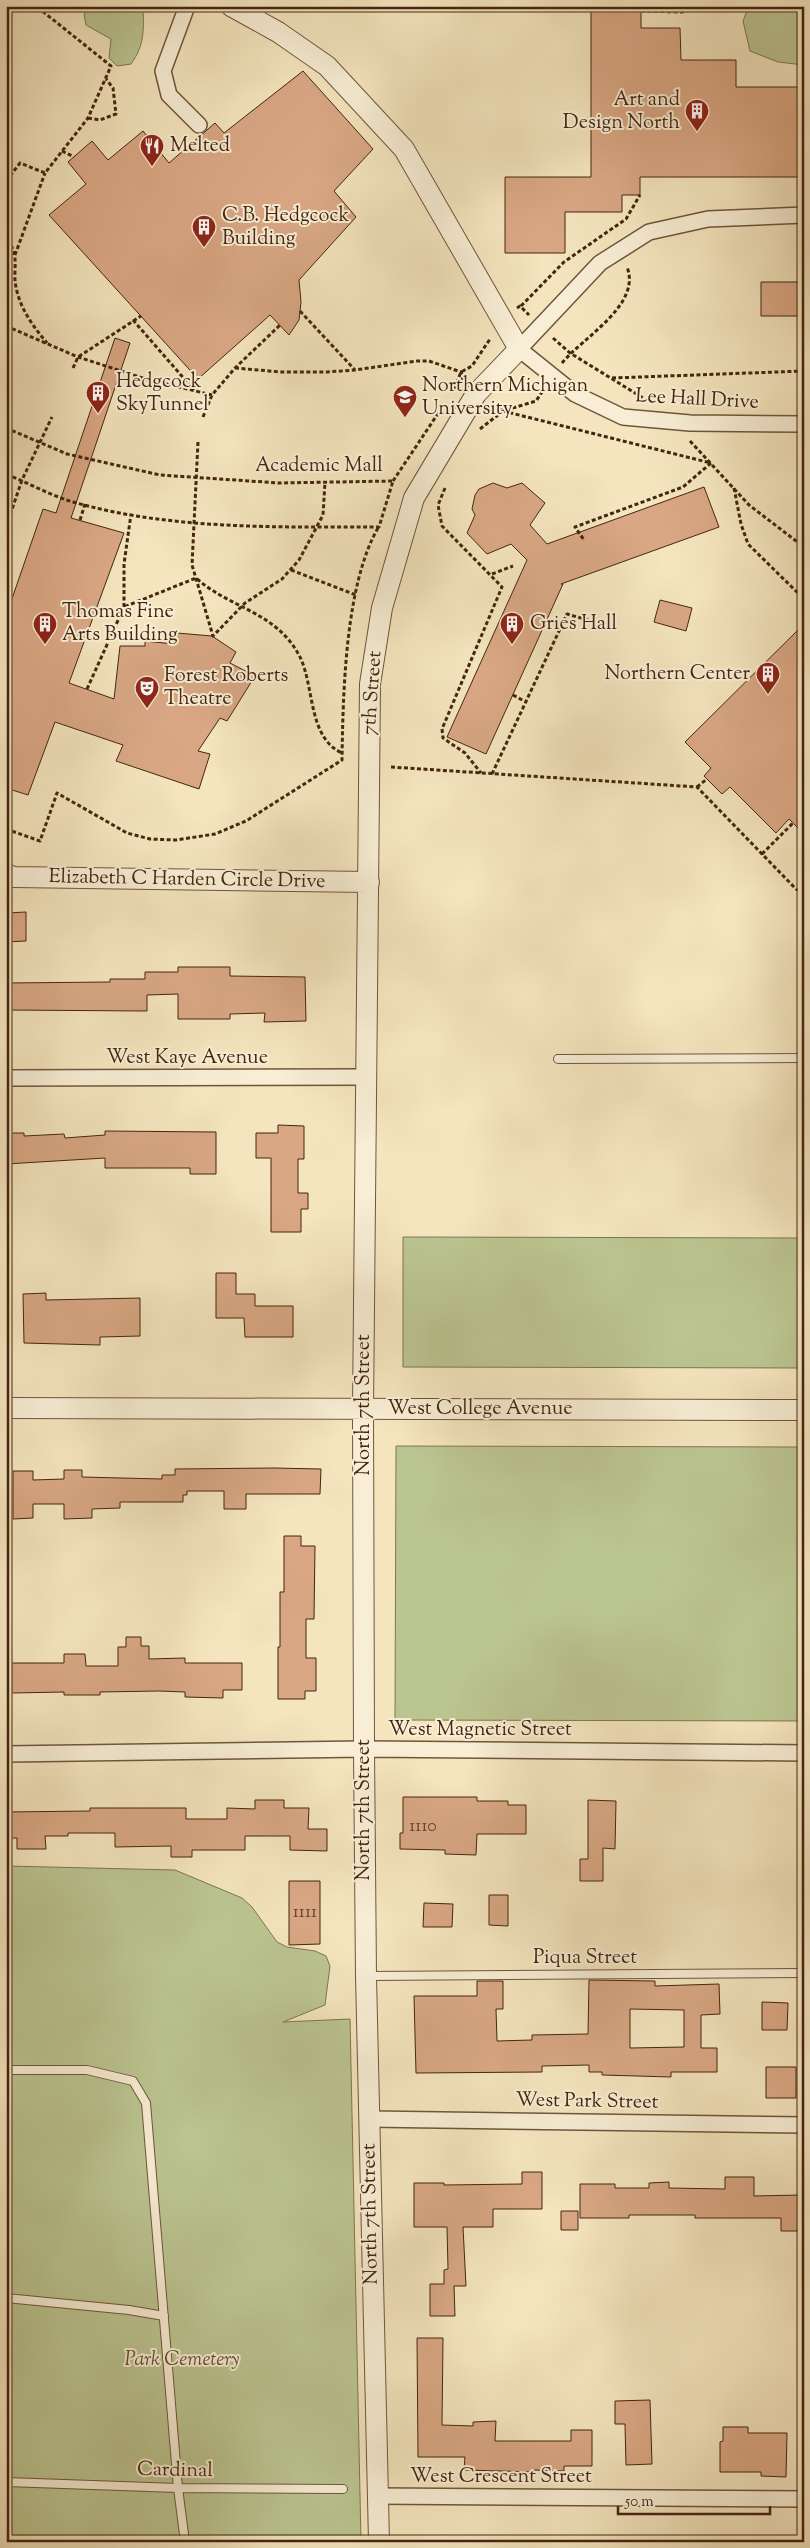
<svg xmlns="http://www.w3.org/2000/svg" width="810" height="2548" font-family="'Sorts Mill Goudy',serif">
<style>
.green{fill:#bbc591;stroke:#807551}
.building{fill:#d9a784;stroke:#442511;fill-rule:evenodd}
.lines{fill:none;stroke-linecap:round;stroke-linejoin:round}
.service-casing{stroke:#70553c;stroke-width:10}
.minor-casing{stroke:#70553c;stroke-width:18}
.tertiary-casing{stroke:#70553c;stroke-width:22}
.path{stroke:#442511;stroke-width:3;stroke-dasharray:4 2.5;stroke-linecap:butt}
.service{stroke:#f8eed5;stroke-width:8}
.minor{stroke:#f8eed5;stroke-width:15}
.tertiary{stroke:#f8eed5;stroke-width:20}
.labels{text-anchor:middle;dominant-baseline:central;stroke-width:4;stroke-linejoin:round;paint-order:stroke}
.number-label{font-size:18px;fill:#69462e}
.poi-label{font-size:20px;fill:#442511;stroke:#f8eed5;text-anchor:start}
.street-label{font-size:20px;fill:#442511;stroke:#f8eed5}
.park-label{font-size:20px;font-style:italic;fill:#624d31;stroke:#f8eed5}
</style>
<rect width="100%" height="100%" fill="#f4e5be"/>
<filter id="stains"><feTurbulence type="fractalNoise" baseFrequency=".004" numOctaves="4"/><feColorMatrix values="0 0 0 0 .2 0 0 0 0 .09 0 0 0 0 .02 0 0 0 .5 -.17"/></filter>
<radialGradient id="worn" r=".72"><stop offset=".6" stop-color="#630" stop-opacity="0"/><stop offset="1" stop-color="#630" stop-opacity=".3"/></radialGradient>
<path class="green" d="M111,6H142L143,9C144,31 144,46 131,64L117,66L109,58L111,39L86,25L84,14L89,10L102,12L109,10Z
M749,6H804V65L778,62L750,51L743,21Z
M403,1237L804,1238V1368L403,1367Z
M396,1446L804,1447V1721L395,1720Z
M6,1866L175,1870L242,1898L252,1907L277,1942L287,1947L315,1951L326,1956L330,1966L325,2005L283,2022L350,2019L361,2542H6Z"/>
<path class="building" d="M591,6H641V28H680L681,60H736V87H804V177H640V195H622V212H565V253H505V177H591Z
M303,71L373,149L334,191L356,217L299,280L301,302L299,320L289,335L270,315L198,379L49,215L86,184L68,162L92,141L108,160L143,131L169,163L215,123L224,133Z
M761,282H804V316H761Z
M115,338L130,343L71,518L124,533L69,683L114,699L120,646H145V641L174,644L177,633L212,636L236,652L230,663L255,676L227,721L220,718L198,751L210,754L199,789L116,761L123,745L55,722L28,795L6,788V616L43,509L56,513Z
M493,483L507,488L522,483L545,503L530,525L547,544L704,487L719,527L561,584H563L486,754L447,737L527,560L511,544L487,554L467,533L475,515L472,509L475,495L479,489Z
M660,600L692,608L686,631L654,622Z
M804,624V834L789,819L776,833L730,787L722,794L704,776L711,768L685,742Z
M26,912V941L6,942V913Z
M178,967H230V976L305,977L306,1021L264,1022L265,1013L230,1014V1019H178V994L147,995V1011L6,1010V983L110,982V979H145V972H178Z
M278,1125L304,1126V1159H298V1193H308V1209H301V1232H271V1158H256V1133H278Z
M105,1131L216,1132V1174H190V1168H105V1158L6,1164V1133H24V1136L64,1134L65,1138L105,1135Z
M216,1273H236V1294H255V1306H293V1337H245L244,1318H216Z
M46,1293V1300L140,1298V1336L100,1337V1345L24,1343L23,1294Z
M274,1468L321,1469L320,1494H246V1509H224V1491H187V1495H183V1502H120V1508L92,1509V1518L64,1519V1504H33V1518L13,1519V1471H33V1480L64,1479V1470H82V1477L162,1479V1475H175V1469Z
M284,1536H301V1546H315L314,1619H306V1658H316V1691H305V1699H278V1647H280V1592H284Z
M126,1637H141V1646H149V1659L185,1658V1663H242V1690H223V1698L185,1697V1692L159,1691L100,1692V1695H64V1692L12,1693V1663H64V1654H85L86,1666H118V1647H126Z
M403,1797H477V1801H508V1805H526V1834H477L476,1855L445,1854V1850L400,1849V1833H403Z
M255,1800H284V1808H309L308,1829H327V1851L290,1850V1836H245V1850H192V1857H171V1846L115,1847V1833H68V1836H45L46,1849H17V1838H6V1812L90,1811V1808H186V1819H227V1808L255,1809Z
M588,1800L616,1801L615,1849L603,1848V1881H580V1859H588Z
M289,1881H320V1944L289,1945Z
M489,1895H508V1926L489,1925Z
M424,1903L453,1904L452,1927H423Z
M589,1980L655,1981V1986L719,1984L720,2014L701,2015V2048H717V2072H671V2077L602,2075V2072H589V2065L542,2066V2072L416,2073L414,1996H477V1981H503V2009H496L497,2041L532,2040V2035L588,2034ZM630,2009L684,2010V2047L630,2048Z
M762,2002L788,2003L787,2030H762Z
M766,2067H796V2098H766Z
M522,2172H542V2209H493V2227H463L466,2286H454L455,2316H430V2284H444V2270L448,2269L447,2227H414V2183H444V2185L522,2184Z
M725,2177H754V2196L801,2195V2231H781V2218H695V2215H629V2218H580V2184H615V2188H649V2183L669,2182V2188L725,2189Z
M561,2211H578V2230H561Z
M417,2338H443L442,2425L473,2426V2422L496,2421L495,2441H571V2430H592V2466H564V2471L534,2470V2472L464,2470L465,2457H418Z
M650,2400L652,2464L626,2465L625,2424H615V2401Z
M723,2427H748V2433H787L786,2477L761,2476V2472H720V2442L723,2441Z"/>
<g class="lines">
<defs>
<path id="service" d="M558,1059L804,1058
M368,1976L804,1973
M6,2070H87L133,2081L146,2103L178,2488L185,2542
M6,2298L129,2310L164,2316
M6,2482L178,2488L343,2489"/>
<path id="minor" d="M187,6L163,71L169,95L199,125
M804,215L708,219L649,232L600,263L519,349L575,394L623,417L690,423L804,424
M6,1078L368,1077
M6,1754L364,1749L804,1753
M369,2119L804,2125
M378,2496L804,2499"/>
<path id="tertiary" d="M231,6L278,32L327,66L404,149L519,349L476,394L414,498L382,608L370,684L363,1409L364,1749L366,1976L379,2542
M6,874L14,877L369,882
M6,1408L804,1410"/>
</defs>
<use href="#service" class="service-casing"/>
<use href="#minor" class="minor-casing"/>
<use href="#tertiary" class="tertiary-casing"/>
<path class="path" d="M641,11L682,12L707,6
M88,118L100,120L116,114L113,88L106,79
M62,151L74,157
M6,181L20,163L45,173L88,118L111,66L36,6
M6,241C19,249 14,268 15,281C18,306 32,325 47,343
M15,255L45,173
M521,306L564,262L626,219L640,195
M517,308L520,306L529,315
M300,311L355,370
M133,320L194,390
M6,326L78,357L146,379L212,395
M553,338L570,353L648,401
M562,363C582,338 642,305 627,267
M73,368L78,357L141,316
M235,368L281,372H327L355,370L417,361H429L461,372L463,380
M612,378L804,371
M454,389L461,372L472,366L490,339
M492,404L503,411L711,463L683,487L575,527L584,540
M203,417L212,395L235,368L280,325
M6,428L67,454L160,475L279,483L393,481L379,527C277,527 171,530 73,502C50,495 28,483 6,474
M480,429L503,411L536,401L544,389
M690,441L749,505L804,547
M198,442L192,565L213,636L245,603L282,579L299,560L323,515L325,482
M393,481L441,409
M445,488L438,505L442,526L502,587L442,729L443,738L465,753L481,773
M734,488L741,524L748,544L804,599
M80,520L85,504
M6,527L22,480L52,417
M291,570L356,595
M492,574L513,566
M124,607V564L131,514
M87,689L124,607L196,578C229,608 275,611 299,655C315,685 307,737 342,753
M513,695L526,702
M391,767L697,787L796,889L804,893
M492,774L567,614L598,623
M697,787L707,779
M6,829L40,841L57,793L127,833L150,839L176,840L215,834L246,821L342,760C343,694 345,585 378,528
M762,854L793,823"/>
<use href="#service" class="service"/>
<use href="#minor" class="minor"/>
<use href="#tertiary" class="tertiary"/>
</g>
<defs>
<symbol id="building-pin" viewBox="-11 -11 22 30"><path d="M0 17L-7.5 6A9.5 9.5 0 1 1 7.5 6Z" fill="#8f2418" stroke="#f8eed5"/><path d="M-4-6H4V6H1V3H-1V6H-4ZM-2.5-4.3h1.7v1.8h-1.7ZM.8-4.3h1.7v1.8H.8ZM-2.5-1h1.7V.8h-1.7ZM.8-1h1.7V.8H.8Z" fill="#fff"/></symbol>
<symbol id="restaurant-pin" viewBox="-11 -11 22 30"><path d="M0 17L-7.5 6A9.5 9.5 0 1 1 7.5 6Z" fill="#8f2418" stroke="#f8eed5"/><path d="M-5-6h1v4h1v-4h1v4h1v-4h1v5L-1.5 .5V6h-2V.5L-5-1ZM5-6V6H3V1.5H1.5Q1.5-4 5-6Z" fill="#fff"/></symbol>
<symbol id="university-pin" viewBox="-11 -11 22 30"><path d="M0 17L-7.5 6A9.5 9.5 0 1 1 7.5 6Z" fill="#8f2418" stroke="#f8eed5"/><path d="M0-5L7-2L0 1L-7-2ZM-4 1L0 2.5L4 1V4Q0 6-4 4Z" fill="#fff"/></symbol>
<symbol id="theatre-pin" viewBox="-11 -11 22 30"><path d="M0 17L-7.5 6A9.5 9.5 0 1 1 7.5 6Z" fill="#8f2418" stroke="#f8eed5"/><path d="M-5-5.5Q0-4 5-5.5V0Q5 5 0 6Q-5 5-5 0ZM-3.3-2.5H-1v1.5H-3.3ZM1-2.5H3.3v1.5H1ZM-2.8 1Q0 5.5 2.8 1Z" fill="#fff"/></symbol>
</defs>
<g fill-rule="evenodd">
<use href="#building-pin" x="683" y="97" width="28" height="38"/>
<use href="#restaurant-pin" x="138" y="132" width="28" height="38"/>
<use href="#building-pin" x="190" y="213" width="28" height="38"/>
<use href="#building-pin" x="84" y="379" width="28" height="38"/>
<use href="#university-pin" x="391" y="383" width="28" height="38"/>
<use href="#building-pin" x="31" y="610" width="28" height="38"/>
<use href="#building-pin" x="498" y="610" width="28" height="38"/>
<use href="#building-pin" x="754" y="660" width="28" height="38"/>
<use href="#theatre-pin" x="133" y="674" width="28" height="38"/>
</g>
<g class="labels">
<g class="number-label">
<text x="423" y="1827">1110</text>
<text x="305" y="1913">1111</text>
</g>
<g class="poi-label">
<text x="680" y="100" text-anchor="end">Art and<tspan x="680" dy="23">Design North</tspan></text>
<text x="170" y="146">Melted</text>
<text x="222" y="216">C.B. Hedgcock<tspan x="222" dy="23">Building</tspan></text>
<text x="116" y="382">Hedgcock<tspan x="116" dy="23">SkyTunnel</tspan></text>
<text x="422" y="386">Northern Michigan<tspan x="422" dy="23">University</tspan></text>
<text x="62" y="612">Thomas Fine<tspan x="62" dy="23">Arts Building</tspan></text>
<text x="530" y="624">Gries Hall</text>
<text x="750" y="674" text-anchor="end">Northern Center</text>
<text x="164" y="676">Forest Roberts<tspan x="164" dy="23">Theatre</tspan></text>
</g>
<g class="street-label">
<text transform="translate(697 400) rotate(3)">Lee Hall Drive</text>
<text x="319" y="466">Academic Mall</text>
<text transform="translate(373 693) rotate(-86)">7th Street</text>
<text transform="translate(187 880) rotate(1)">Elizabeth C Harden Circle Drive</text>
<text x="187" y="1058">West Kaye Avenue</text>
<text transform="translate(364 1405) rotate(-90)">North 7th Street</text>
<text x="480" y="1409">West College Avenue</text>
<text x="480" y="1730">West Magnetic Street</text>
<text transform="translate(364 1810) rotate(-90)">North 7th Street</text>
<text x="585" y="1958">Piqua Street</text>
<text transform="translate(587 2102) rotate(1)">West Park Street</text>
<text transform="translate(371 2214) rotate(-91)">North 7th Street</text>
<text transform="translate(175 2471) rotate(1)">Cardinal</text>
<text x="501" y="2477">West Crescent Street</text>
</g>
<g class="park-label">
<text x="182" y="2360">Park Cemetery</text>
</g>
</g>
<rect width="810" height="2548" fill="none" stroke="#f4e5be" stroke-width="25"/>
<rect x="8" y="8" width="795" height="2533" fill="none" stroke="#442511" stroke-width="2.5"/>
<rect x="12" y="12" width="785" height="2523" fill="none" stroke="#442511"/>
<path d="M618 2506v8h152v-8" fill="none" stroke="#442511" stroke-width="2.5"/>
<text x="625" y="2506" font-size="15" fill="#442511" stroke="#f8eed5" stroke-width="4" paint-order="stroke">50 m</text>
<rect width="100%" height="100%" filter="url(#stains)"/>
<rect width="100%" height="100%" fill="url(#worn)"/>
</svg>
